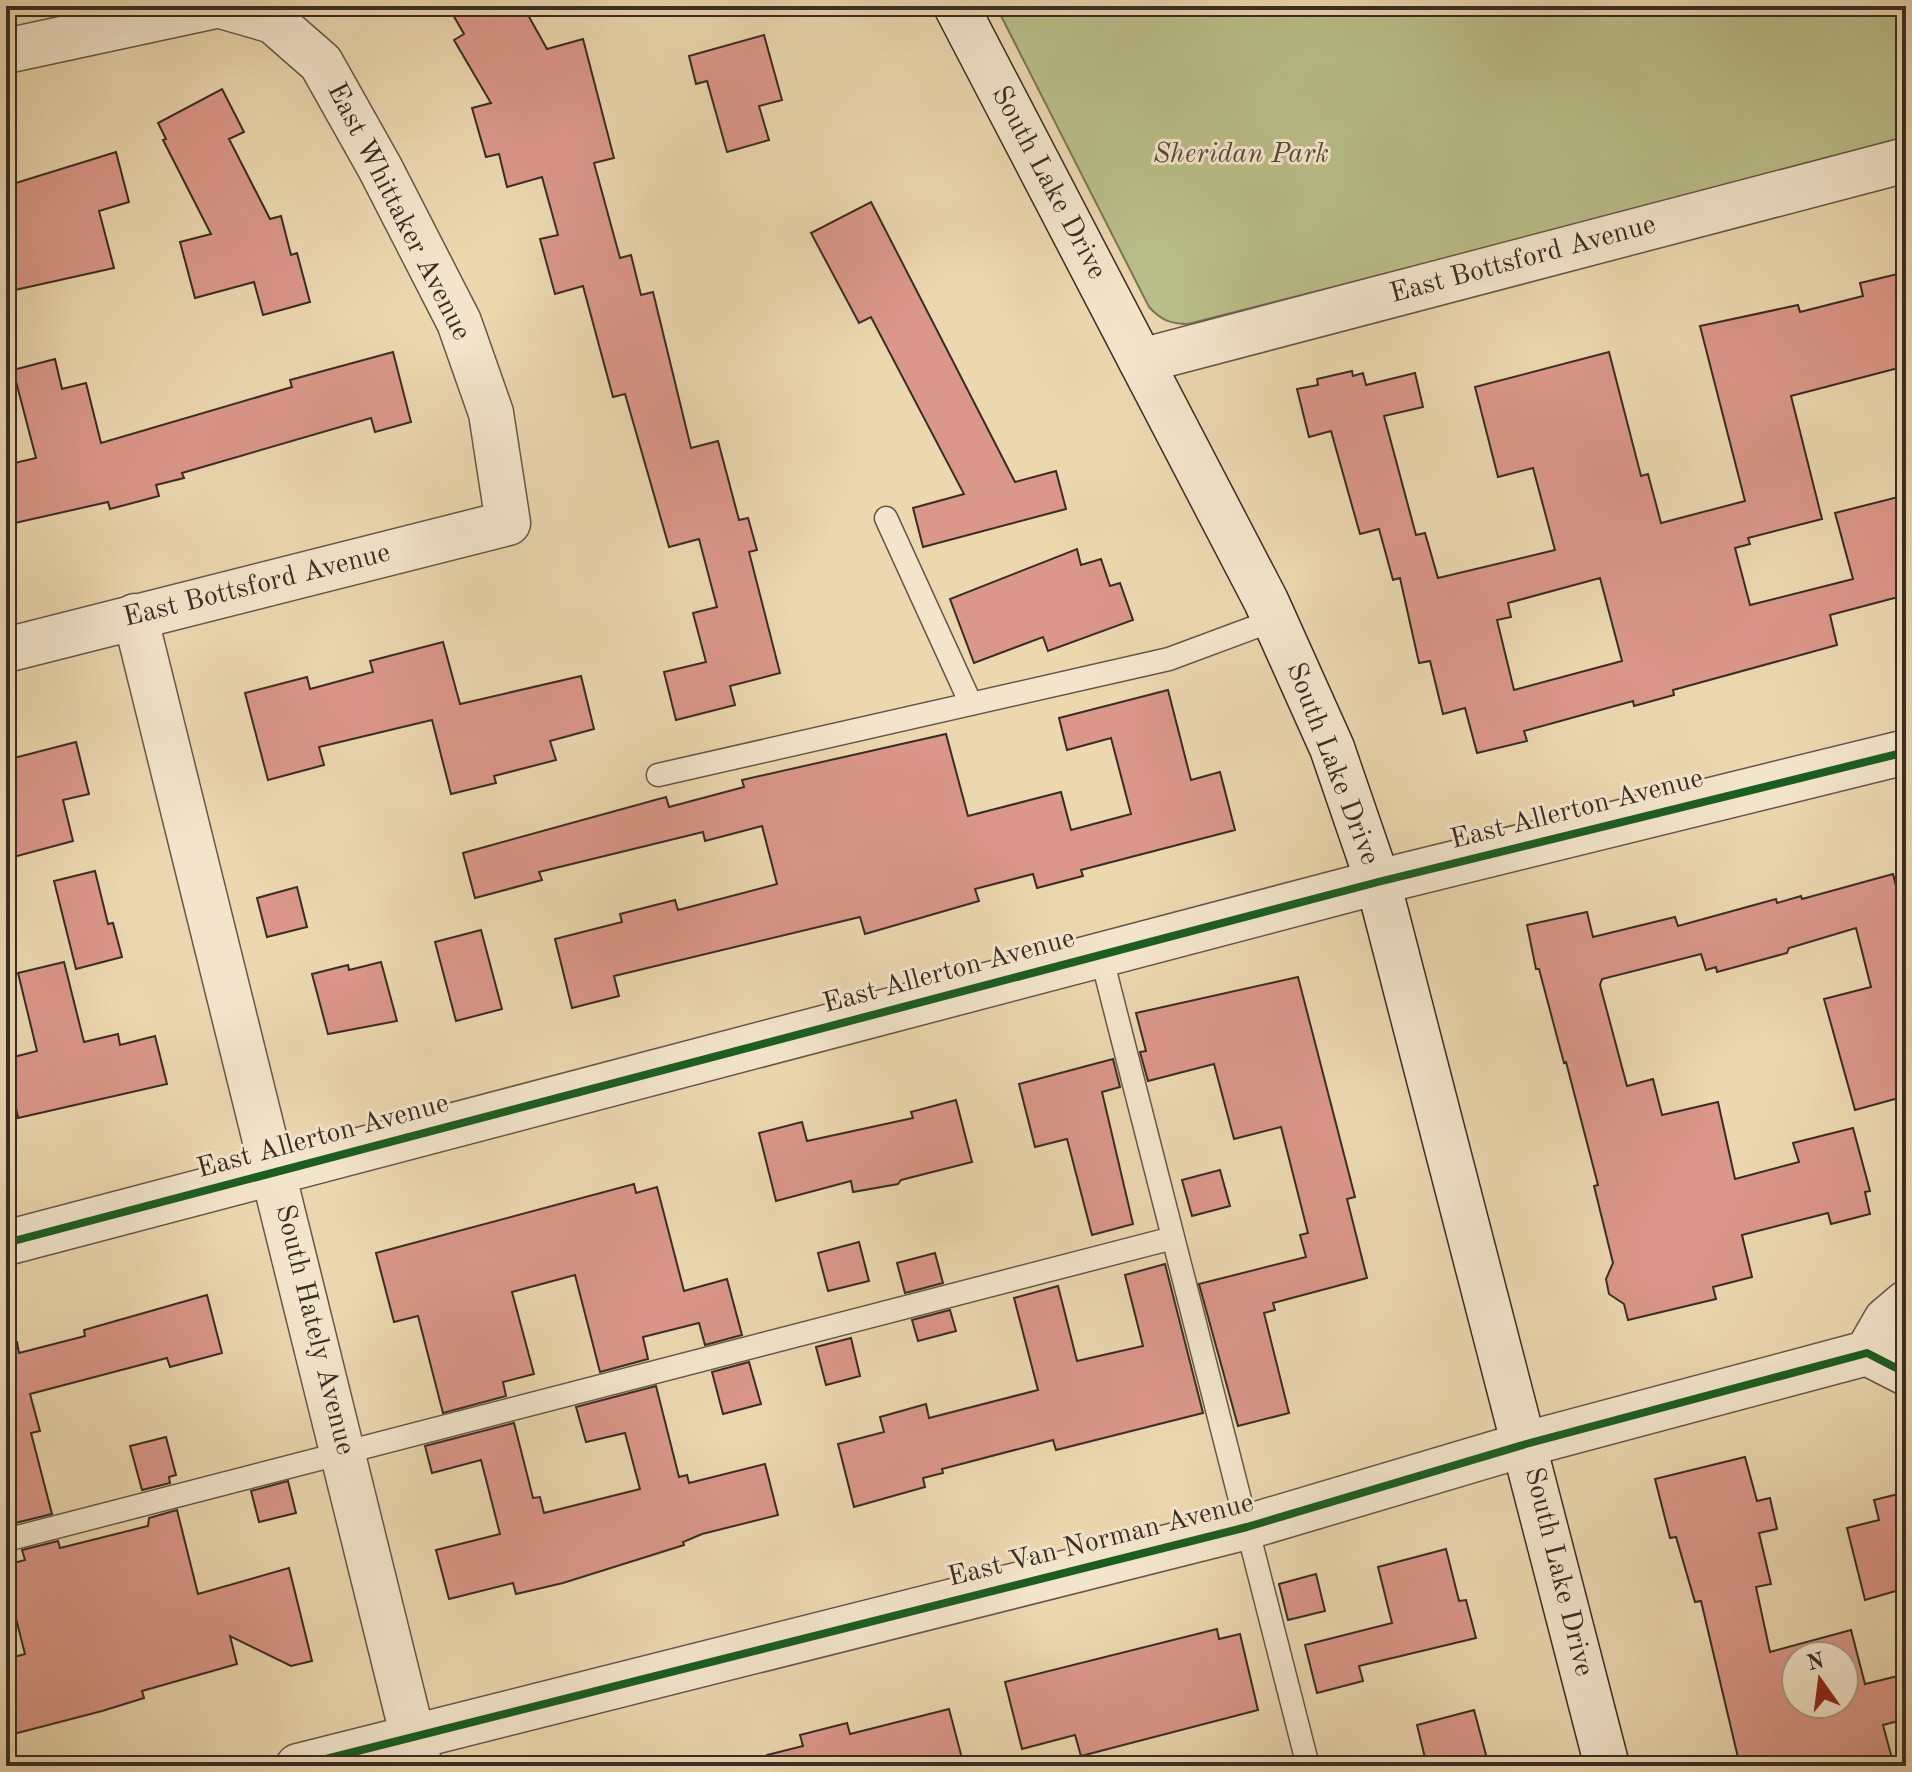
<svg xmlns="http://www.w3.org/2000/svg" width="1912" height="1772" font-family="'Old Standard TT',serif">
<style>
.green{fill:#b9be8a;stroke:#797657;stroke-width:2}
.building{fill:#db9789;stroke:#392d24;stroke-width:2;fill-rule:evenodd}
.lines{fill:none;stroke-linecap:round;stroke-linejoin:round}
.service-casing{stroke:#665847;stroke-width:25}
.minor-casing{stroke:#665847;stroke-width:47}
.secondary-casing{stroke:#392d24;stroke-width:47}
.service{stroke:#f3e5cb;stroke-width:22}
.minor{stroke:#f3e5cb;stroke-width:44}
.secondary{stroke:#f3e5cb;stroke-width:44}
.cycleway-casing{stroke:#f3e5cb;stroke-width:13}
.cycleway{stroke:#1b5e20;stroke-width:8}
.labels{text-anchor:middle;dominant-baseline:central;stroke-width:6;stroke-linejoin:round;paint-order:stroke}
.park-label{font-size:28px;font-style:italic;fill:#534a38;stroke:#f3e5cb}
.street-label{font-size:28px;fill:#392d24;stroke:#f3e5cb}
</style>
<rect width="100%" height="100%" fill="#ecd7af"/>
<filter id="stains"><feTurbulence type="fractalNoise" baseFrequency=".0025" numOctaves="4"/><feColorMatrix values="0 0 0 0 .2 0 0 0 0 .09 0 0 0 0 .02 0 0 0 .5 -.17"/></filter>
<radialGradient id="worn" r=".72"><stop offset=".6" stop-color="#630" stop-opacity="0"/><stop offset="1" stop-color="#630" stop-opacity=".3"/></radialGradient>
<path class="green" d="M996,6H1906V141L1188,324C1170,324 1161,320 1149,307Z"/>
<path class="building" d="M448,6H523L547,49L583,39L614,158L594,163L620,258L631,255L641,295L653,292L691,448L718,441L739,520L748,518L757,550L749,552L780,673L730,686L735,705L676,720L664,672L706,662L693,613L717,607L699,539L669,547L625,394L613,397L583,286L555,294L540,239L558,235L542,177L507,187L499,154L486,157L472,108L491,103L454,40L464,34Z
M764,35L782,100L759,106L769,140L727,152L707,81L696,84L689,56Z
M222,89L244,132L229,139L270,219L281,216L291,255L297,253L310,302L263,315L254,282L195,298L180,242L211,234L163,140L166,139L158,123Z
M116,152L129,202L99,211L114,268L6,292V186Z
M871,202L1015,482L1056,471L1066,509L923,547L913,508L964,494L871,317L859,323L811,233Z
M1906,272V366L1791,396L1822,519L1748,538L1750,544L1735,548L1750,605L1853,579L1835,513L1906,495V595L1830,615L1837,645L1673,690L1674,695L1634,706L1633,701L1524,731L1527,741L1477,753L1465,708L1443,714L1430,661L1419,663L1400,578L1393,580L1379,529L1360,534L1331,431L1309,437L1297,389L1318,385L1317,379L1352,371L1353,376L1363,373L1366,385L1415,373L1423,407L1384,416L1416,535L1425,533L1438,578L1555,550L1533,468L1498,477L1475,387L1609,352L1641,476L1648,474L1661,523L1745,501L1700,326L1798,305L1800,312L1863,296L1860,283ZM1600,578L1622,661L1514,690L1497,620L1511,617L1508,603Z
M393,352L411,422L375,432L371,418L182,473L184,478L156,485L159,496L110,509L108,502L6,525V465L36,458L13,370L55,359L62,389L86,383L101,443L292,387L290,380Z
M1077,549L1081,565L1101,559L1110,586L1120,583L1133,620L1048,651L1043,637L974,663L950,599Z
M443,642L460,704L581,676L594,729L550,741L556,760L494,776L496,783L451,794L432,720L319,747L324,765L268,780L245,693L307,677L310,689L373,672L370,661Z
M1168,690L1191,780L1220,772L1235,830L1081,870L1083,876L1037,888L1033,874L975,889L979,901L865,934L860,917L614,976L619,996L572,1008L555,939L622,922L620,914L675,900L678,910L777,884L762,826L705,841L703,832L539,872L542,880L475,898L463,853L666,797L669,807L744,787L742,780L946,734L968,816L1061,792L1071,830L1131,814L1111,738L1067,750L1059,718Z
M76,742L89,794L63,800L73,841L6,859V760Z
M95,871L108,924L113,923L122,957L76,969L54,881Z
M1893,874L1906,926V1096L1855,1110L1824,999L1871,987L1856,928L1789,948L1787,953L1717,972L1716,967L1706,970L1701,954L1602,979L1600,985L1627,1086L1653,1079L1662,1115L1718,1102L1735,1179L1799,1162L1793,1143L1853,1128L1870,1191L1865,1192L1870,1214L1831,1224L1828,1213L1742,1235L1752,1277L1713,1287L1716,1299L1628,1320L1624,1304L1609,1294L1606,1279L1613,1263L1594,1186L1598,1185L1566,1062L1564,1063L1539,969H1536L1527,925L1587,912L1593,937L1675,917L1678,926L1776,899L1777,903L1801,896L1802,899Z
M297,887L307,927L267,937L257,898Z
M481,930L502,1009L456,1021L435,942Z
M64,962L84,1042L118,1034L120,1045L155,1036L167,1084L18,1118L6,1059L37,1051L18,973Z
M381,962L397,1021L328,1034L312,974L348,965L349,970Z
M1298,977L1355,1197L1347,1199L1367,1278L1273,1303L1275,1310L1264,1313L1289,1413L1238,1426L1199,1284L1306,1257L1300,1235L1308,1233L1281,1127L1234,1139L1214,1064L1148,1081L1140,1052L1146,1051L1136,1013Z
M1113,1059L1120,1087L1102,1092L1133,1224L1092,1235L1067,1139L1035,1147L1019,1084Z
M956,1100L972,1162L901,1180L898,1184L853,1192L851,1181L776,1201L759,1133L802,1122L807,1141L913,1118L911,1112Z
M1220,1170L1230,1206L1192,1216L1182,1180Z
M634,1184L636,1193L657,1187L684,1291L727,1279L742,1335L705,1345L699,1323L643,1337L648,1359L600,1372L575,1275L512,1292L534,1374L503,1382L506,1396L443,1413L418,1316L394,1322L376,1253Z
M859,1242L869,1281L828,1291L818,1253Z
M935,1253L943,1283L905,1293L897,1263Z
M1165,1264L1203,1413L1056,1450L1053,1440L942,1469L943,1473L923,1478L925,1487L854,1507L838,1444L884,1432L880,1417L926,1404L929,1418L1038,1390L1014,1298L1058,1286L1077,1361L1112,1353L1143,1346L1125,1275Z
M207,1295L222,1353L170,1367L167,1358L30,1394L40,1431L31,1433L52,1514L15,1523L6,1487V1343L17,1342L19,1353L85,1336L84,1330Z
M950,1310L956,1331L918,1341L912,1320Z
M851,1338L860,1376L826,1385L816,1347Z
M749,1362L761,1404L723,1414L712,1372Z
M656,1386L679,1477L687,1475L689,1483L765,1464L778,1515L702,1534L683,1542L684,1545L563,1583L516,1594L513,1583L449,1599L436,1550L500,1534L481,1460L432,1473L425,1446L514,1423L533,1498L540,1497L544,1513L640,1489L625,1433L586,1442L576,1407Z
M166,1437L176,1475L169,1477L170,1483L142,1490L130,1446Z
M1745,1457L1757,1501L1770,1498L1777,1529L1759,1533L1771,1584L1756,1587L1770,1652L1851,1630L1865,1684L1906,1674V1719L1883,1725L1894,1766H1740L1701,1601L1695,1602L1676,1537L1670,1538L1655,1479ZM1796,1656H1844V1704H1796Z
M288,1481L296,1513L259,1522L251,1491Z
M1906,1492V1588L1865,1600L1847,1528L1879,1520L1874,1500Z
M177,1510L198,1594L289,1568L312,1661L291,1666L230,1636L237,1664L142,1691L144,1698L102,1711L6,1736V1659L25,1654L6,1579V1565L25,1560L22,1550L58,1541L60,1548L148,1526L149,1518Z
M1446,1549L1459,1601L1466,1600L1476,1638L1359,1666L1363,1681L1317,1693L1305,1645L1392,1623L1378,1567Z
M1316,1574L1325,1611L1288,1620L1279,1584Z
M1217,1629L1219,1639L1240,1634L1258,1710L1081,1756L1075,1735L1022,1749L1005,1682Z
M949,1709L964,1766H769L767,1755L803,1746L800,1735L847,1723L850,1734Z
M1474,1710L1489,1766H1427L1417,1725Z"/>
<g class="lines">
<defs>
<path id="service" d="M886,518L971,704
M658,775L1169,659L1274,620
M1101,955L1308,1766
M6,1540L1173,1238"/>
<path id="minor" d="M6,51L215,6
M1141,361L1906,160
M135,616L420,1766
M6,650L508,523L491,413L459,322L380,168L321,63L273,21L221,6
M6,1243L1378,882L1906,752
M1867,1353L1886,1320L1906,1303
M298,1766L1247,1527L1526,1444L1867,1353L1906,1373"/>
<path id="secondary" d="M956,6L1266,601L1332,748L1378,882L1607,1766"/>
</defs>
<use href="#service" class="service-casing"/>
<use href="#minor" class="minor-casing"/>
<use href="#secondary" class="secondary-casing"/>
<use href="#service" class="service"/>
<use href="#minor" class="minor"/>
<use href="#secondary" class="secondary"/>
<defs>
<path id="cycleway" d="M6,1243L1378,882L1906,752
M298,1766L1247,1527L1526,1444L1867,1353L1906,1373"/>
</defs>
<use href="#cycleway" class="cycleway-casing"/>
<use href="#cycleway" class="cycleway"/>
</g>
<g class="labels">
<g class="park-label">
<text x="1241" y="155">Sheridan Park</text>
</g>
<g class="street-label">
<text transform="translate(1048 183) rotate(62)">South Lake Drive</text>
<text transform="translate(398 212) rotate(63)">East Whittaker Avenue</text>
<text transform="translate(1523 260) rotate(-15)">East Bottsford Avenue</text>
<text transform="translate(257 586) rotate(-14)">East Bottsford Avenue</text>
<text transform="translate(1332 764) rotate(69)">South Lake Drive</text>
<text transform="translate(1577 810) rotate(-14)">East Allerton Avenue</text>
<text transform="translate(949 972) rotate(-15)">East Allerton Avenue</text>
<text transform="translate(323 1137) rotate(-15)">East Allerton Avenue</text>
<text transform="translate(314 1330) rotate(76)">South Hately Avenue</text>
<text transform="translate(1101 1541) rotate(-14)">East Van Norman Avenue</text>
<text transform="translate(1558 1572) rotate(76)">South Lake Drive</text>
</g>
</g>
<rect width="1912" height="1772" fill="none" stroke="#ecd7af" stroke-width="32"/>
<rect x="8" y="8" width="1896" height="1756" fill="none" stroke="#392d24" stroke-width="4"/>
<rect x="16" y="16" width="1880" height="1740" fill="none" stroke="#392d24" stroke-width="2"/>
<g transform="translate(1820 1680) rotate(346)"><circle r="38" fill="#f3e5cb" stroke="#a99b88" stroke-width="2"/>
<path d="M0-6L14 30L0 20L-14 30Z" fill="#8f2418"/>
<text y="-12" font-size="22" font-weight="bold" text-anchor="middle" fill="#392d24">N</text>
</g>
<rect width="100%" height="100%" filter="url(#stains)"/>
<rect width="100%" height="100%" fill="url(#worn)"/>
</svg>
